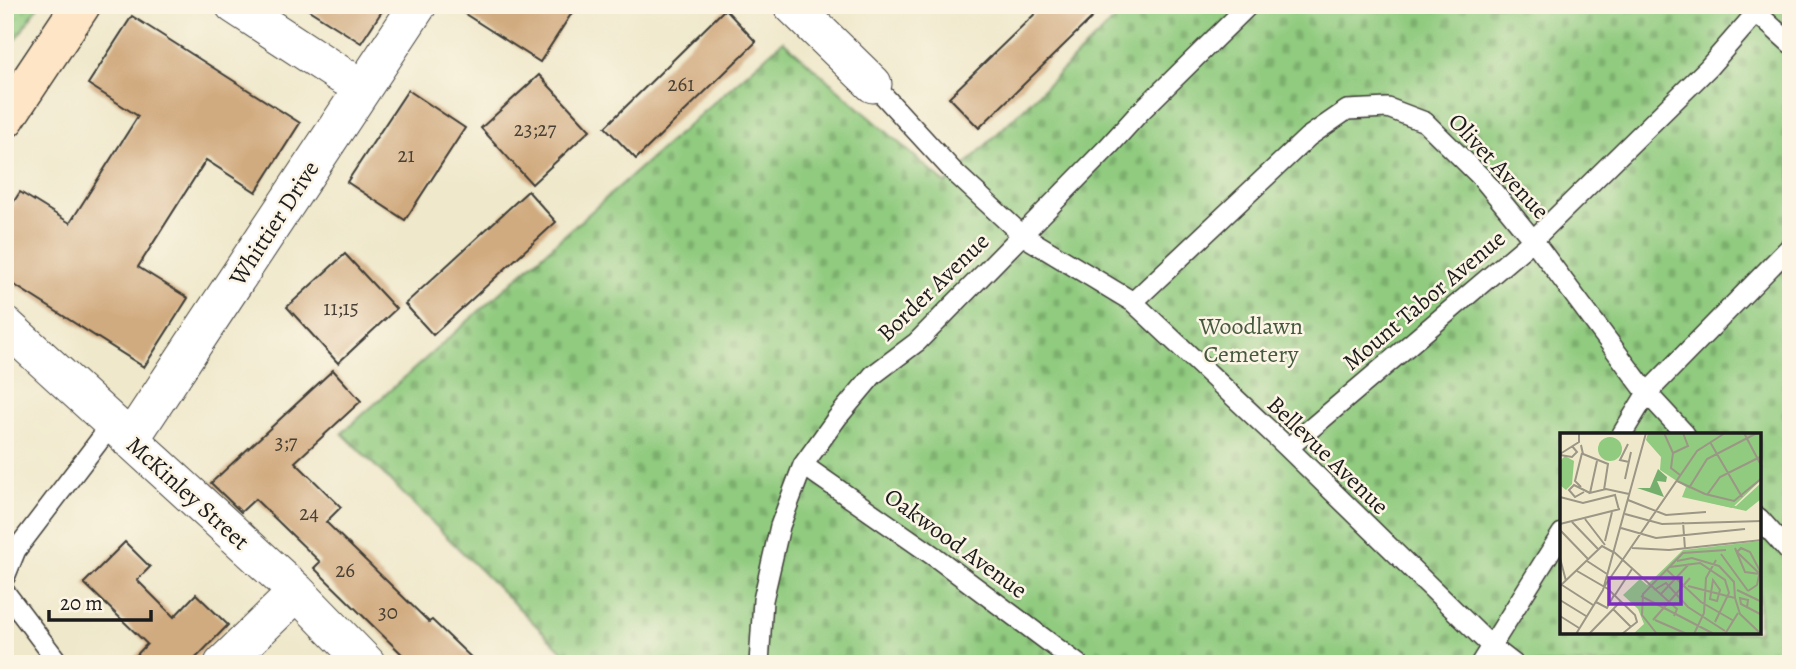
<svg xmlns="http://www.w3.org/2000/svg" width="1796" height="669" font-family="Alegreya,serif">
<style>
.cemetery{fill:url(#cemetery-stones);stroke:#56744e;stroke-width:2;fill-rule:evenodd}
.park{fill:url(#park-dots);stroke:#56744e;stroke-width:2}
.building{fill:#d1ab80}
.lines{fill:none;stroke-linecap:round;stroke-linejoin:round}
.lane-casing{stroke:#3c3b36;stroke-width:22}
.street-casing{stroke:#3c3b36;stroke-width:39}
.secondary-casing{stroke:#3c3b36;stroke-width:41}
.lane{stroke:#fff;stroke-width:19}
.street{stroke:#fff;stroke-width:37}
.secondary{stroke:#fde5c5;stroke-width:38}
.labels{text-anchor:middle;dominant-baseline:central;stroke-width:5;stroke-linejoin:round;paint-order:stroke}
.number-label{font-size:21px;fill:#494035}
.street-label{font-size:24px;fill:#1c1c1c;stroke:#fcf5e5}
.park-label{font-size:24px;fill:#45593f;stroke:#fcf5e5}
.inset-road{fill:none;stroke:#9b9685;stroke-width:2}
.view{fill:#7b2cbf;fill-opacity:0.15;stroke:#7b2cbf;stroke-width:3.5}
.inset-edge{fill:none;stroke:#1c1c1c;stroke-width:3.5}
</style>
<defs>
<pattern id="cemetery-stones" width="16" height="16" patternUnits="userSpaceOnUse" patternTransform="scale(1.75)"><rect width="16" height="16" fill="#90cb7f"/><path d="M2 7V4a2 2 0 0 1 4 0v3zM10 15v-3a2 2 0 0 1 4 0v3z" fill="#7cae6d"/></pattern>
<pattern id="park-dots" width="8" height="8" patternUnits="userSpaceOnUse" patternTransform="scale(1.75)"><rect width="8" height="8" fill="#90cb7f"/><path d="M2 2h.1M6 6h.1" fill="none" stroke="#7cae6d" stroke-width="1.8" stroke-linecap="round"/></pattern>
</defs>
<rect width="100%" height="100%" fill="#fcf5e5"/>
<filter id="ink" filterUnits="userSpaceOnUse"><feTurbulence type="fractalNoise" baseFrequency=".0143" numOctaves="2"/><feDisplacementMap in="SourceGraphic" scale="14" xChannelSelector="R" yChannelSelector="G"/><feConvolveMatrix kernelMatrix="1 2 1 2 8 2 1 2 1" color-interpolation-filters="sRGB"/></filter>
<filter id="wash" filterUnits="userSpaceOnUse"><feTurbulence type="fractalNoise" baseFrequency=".00686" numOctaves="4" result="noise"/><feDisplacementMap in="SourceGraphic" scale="28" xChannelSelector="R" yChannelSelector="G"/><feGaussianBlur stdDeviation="1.57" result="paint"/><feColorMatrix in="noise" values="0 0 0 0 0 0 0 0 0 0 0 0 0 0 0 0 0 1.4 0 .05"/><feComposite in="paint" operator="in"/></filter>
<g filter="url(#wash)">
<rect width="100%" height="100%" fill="#efe8cb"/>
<path class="cemetery" d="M1129,5H1791V664H575L342,433L783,41L946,184ZM1562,434H1759V632H1562Z"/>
<path class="park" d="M5,5H39L5,56Z"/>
<g id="blocks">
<path class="building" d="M301,5H386L361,43Z
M451,5H577L540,62Z
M1044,5H1105L979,128L949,97Z
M725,9L756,42L636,159L605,127Z
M132,16L300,123L256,192L206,160L138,267L188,298L144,367L5,279V215L20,192L70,223L138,116L88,84Z
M539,75L590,130L532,184L481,128Z
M408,90L465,128L405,220L347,182Z
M528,191L556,222L433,335L405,304Z
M345,254L396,309L338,363L287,307Z
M333,370L361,401L295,462L341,507L326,522L429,622L432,620L478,664H412L314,568L320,562L255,499L241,512L211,483Z
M125,542L150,567L137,580L174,617L196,594L228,625L190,664H128L147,644L84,583Z"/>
</g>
</g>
<g filter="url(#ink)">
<use href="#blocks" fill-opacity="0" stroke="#3c3b36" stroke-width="2"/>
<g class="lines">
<defs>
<path id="lane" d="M1748,5L1791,44
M873,84L953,171L1022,235L1133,302L1288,448L1492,647L1514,664
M1133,302L1308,137L1347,110L1388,108L1425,122L1483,179L1533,240L1647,393L1685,434
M1622,434L1647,393L1791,246
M1288,448L1533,240L1708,68L1763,5
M803,465L938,559L1078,664
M1759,518L1791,554
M5,577L16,550L112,424
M5,592L58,662L57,664
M759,664L763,600L780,526L803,465L837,418L873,375L917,342L1109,146L1139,113L1249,5
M1480,664L1562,533"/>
<path id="street" d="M234,5L341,75L363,87
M792,5L873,84
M5,325L297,592L367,664
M130,440L418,5
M223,664L297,592"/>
<path id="secondary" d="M5,119L81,5"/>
</defs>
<use href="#lane" class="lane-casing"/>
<use href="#street" class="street-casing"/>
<use href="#secondary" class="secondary-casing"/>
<use href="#lane" class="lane"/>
<use href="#street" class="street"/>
<use href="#secondary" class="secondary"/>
</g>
</g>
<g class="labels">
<g class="number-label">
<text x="681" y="84">261</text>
<text x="535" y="129">23;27</text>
<text x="406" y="155">21</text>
<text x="341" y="308">11;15</text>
<text x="286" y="442">3;7</text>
<text x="309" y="513">24</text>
<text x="345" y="570">26</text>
<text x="388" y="612">30</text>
</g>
<g class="street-label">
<text transform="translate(1499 166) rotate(47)">Olivet Avenue</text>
<text transform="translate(274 223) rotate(-57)">Whittier Drive</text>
<text transform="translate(933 287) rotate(-44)">Border Avenue</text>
<text transform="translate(1424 300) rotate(-40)">Mount Tabor Avenue</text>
<text transform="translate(1328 455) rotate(44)">Bellevue Avenue</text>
<text transform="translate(188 493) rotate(42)">McKinley Street</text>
<text transform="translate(956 543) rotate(36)">Oakwood Avenue</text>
</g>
<g class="park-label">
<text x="1251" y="326">Woodlawn<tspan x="1251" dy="28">Cemetery</tspan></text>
</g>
</g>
<g transform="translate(1560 433)">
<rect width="201" height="201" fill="#efe8cb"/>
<path d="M98,36L107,44L106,49L97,48L104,64L77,55H90Z" fill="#74af6e"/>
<path d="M201,50V66L186,78L147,69L176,73Z" fill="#90cb7f"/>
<path d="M88,0H201V47L172,75L122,64L126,54L100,37L101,24L86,7ZM201,108V201H73L84,191L78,176L63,162L80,146L87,152L123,117Z" fill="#90cb7f"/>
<path d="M5,23L14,28L12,51L6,57L0,52V28Z" fill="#90cb7f"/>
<path d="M38 16a12 12 0 1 1 24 0a12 12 0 1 1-24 0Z" fill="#90cb7f"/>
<path class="inset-road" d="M104,0L113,20L111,35L120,42M184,0L202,34M150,9L182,64M68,11L60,27L69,29M22,17L21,12L23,21L48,31L44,57M113,20L128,13L123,0M0,21L19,9V0M0,22L12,24L17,19L12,13M37,28L30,60L46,56L69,61M65,46L71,19M117,48L145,61L174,68L202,45M21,54L15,48L22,20M129,55L147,26L197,0M24,59L15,64L9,57L14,52L30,60M147,62L160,44L202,23M0,64L23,70L55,62L59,77M68,67L106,82L146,79M65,81L102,91L202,88M25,86L45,112M12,89L38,116M123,89L125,116M0,91L60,76M61,95L96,105L185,96M0,97L28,126M45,108L52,79M72,115L109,117L202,107M175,115L185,139L200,141M54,119L117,176L114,183M177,119L181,115L190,119L200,138L197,152L188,158M177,119L201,142M161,121L188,158M0,125L6,148M27,128L47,141M117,128L132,125L159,133L174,149L175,165M110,134L140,130L165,147L169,160L155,189M107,137L141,169L174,188M17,138L48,156L75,182L77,189L62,201M153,147L160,157L157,168L150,166ZM2,152L33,172M0,153L42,113L53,119M128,153L175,165M44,154L137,18L165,0M94,157L106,150L128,174L165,198M177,157L202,169M55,162L72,136M100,162L129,131M81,163L154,201M175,165L180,181L201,201M0,167L26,183M36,169L47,175L54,162M187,174L188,167L180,165L181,171L202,182M53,176L71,194M0,183L19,195M93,187L130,145M95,187L127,201M16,201L43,157L86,0M29,201L61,168M97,201L82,182L83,161L123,120L166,117M134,201L144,180L146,145L156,127M165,201L178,180"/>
<path class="view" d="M49,145H121V171H49Z"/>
<rect width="201" height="201" class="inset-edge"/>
</g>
<rect width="1796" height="669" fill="none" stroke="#fcf5e5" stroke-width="28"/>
<path d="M49 610v10h102v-10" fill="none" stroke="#1c1c1c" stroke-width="3.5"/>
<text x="60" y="610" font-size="21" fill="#1c1c1c" stroke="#fcf5e5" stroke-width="5" paint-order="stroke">20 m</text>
</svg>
